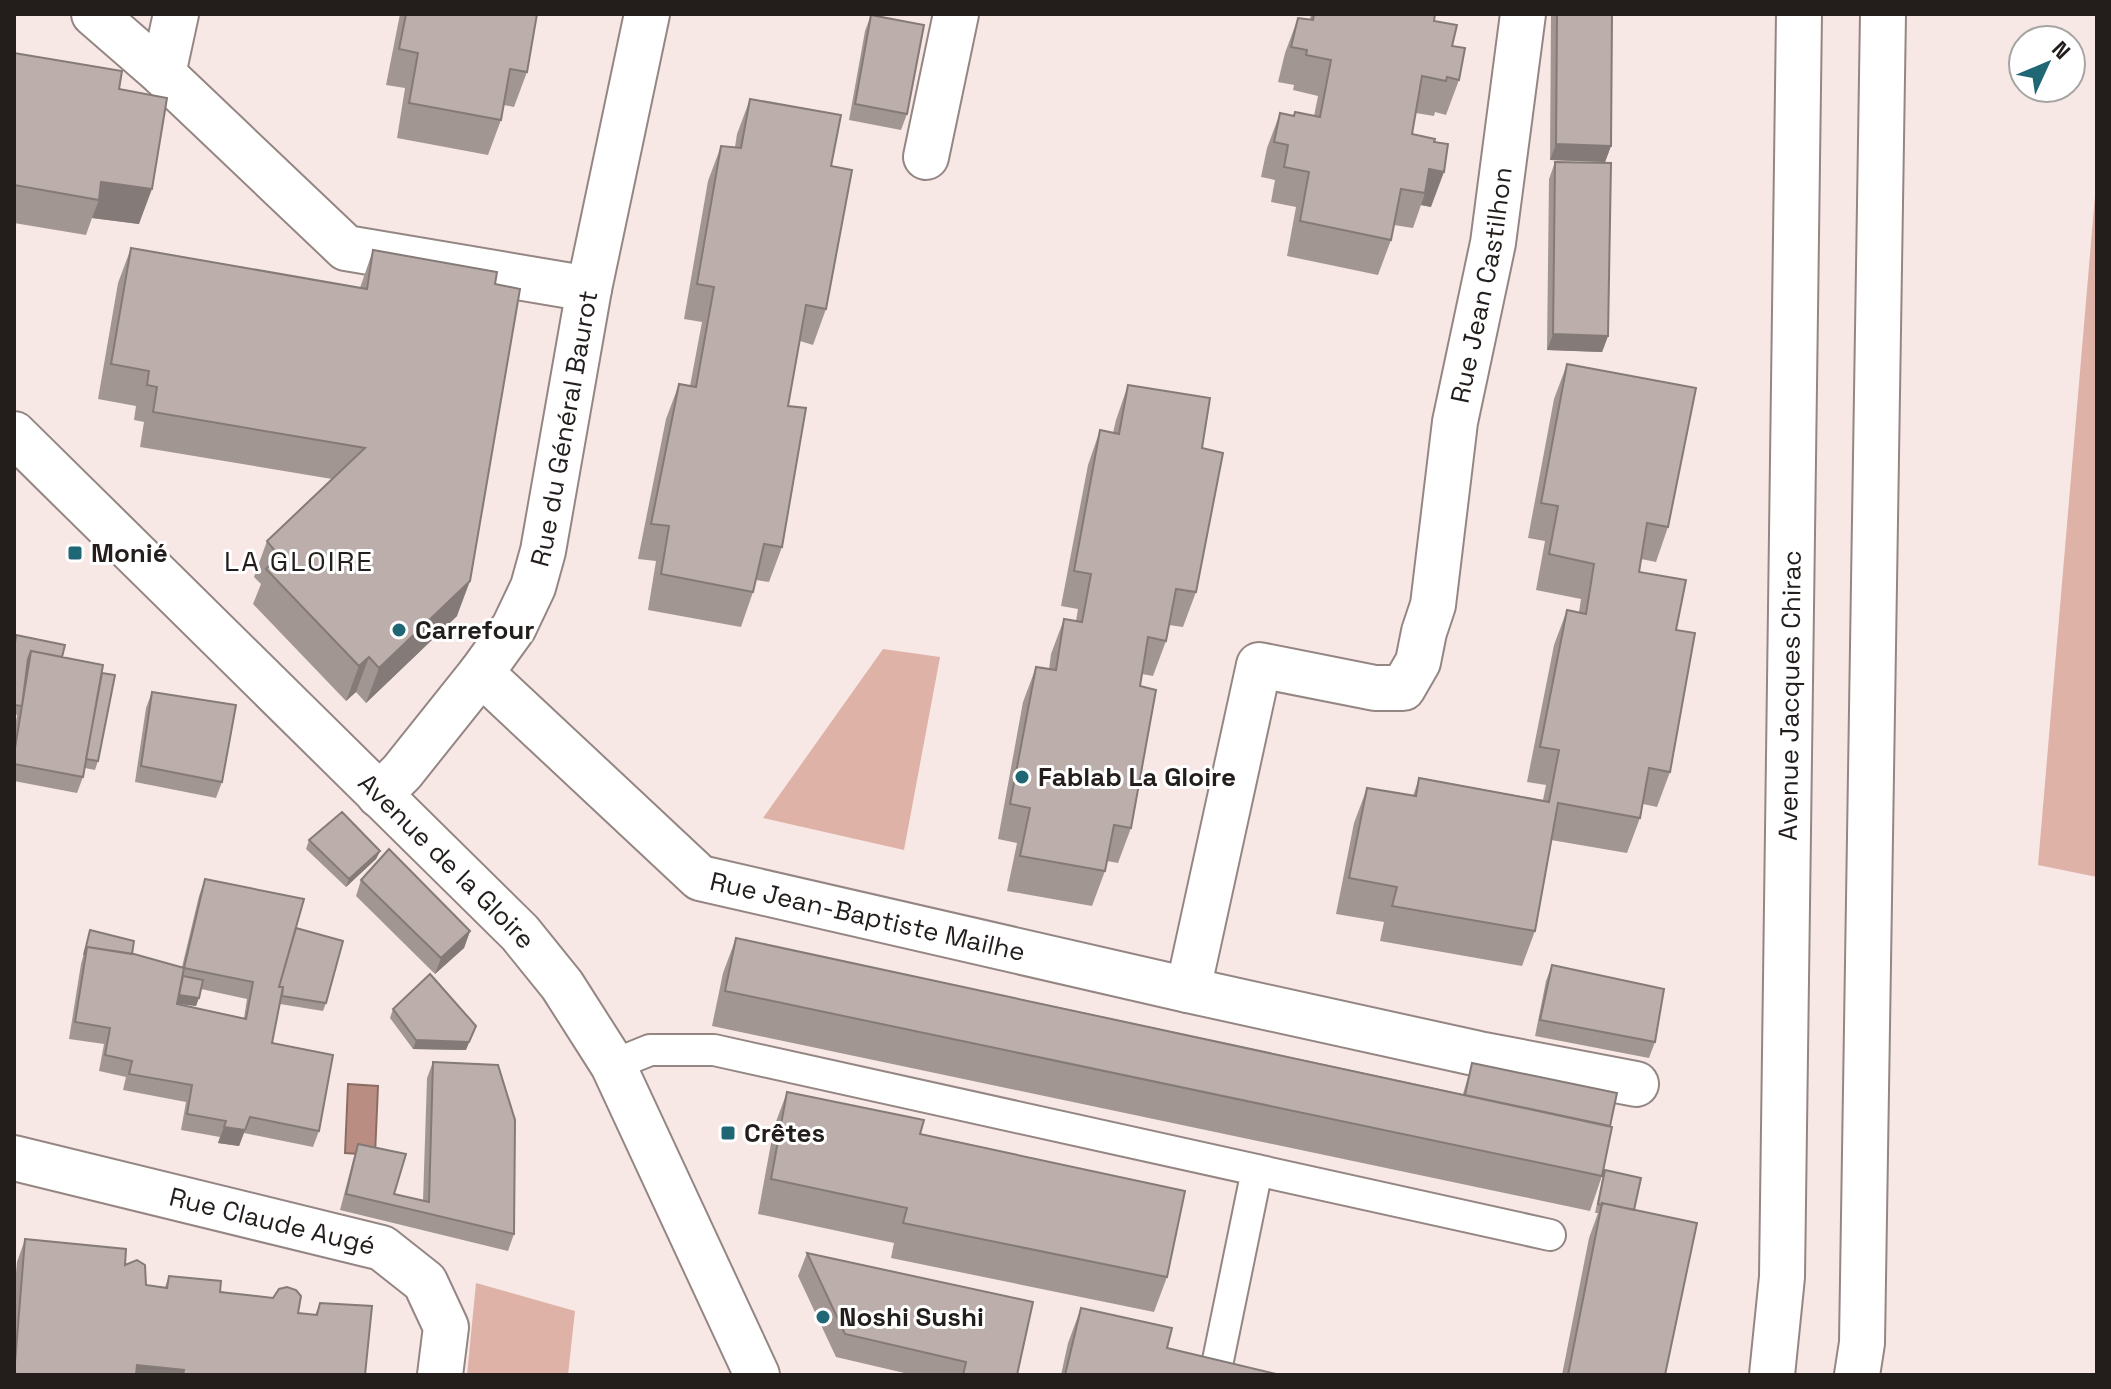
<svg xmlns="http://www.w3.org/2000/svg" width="2111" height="1389" font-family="'Space Grotesk',sans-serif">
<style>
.green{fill:#dfb2a7}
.water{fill:#b98d82;stroke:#8c6c63;stroke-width:2}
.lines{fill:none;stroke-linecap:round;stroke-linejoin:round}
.service-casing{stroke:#948683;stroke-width:34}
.minor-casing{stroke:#948683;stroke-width:48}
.tertiary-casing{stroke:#948683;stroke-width:48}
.secondary-casing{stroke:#948683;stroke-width:48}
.service{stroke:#fff;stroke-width:30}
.minor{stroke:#fff;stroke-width:44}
.tertiary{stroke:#fff;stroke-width:44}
.secondary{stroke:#fff;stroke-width:44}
.wall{fill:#a29692;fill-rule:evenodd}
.shaded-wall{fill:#847a77}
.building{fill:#bcaeaa;stroke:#847a77;stroke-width:2;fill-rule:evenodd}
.poi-dot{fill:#206776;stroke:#fff;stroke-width:3}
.labels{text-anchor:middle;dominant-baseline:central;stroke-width:6;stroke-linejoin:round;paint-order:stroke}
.street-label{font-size:26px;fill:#231e1c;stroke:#fff}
.poi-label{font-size:26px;font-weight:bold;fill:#231e1c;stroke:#fff;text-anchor:start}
.neighbourhood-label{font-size:28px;letter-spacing:2px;fill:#231e1c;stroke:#fff}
</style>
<rect width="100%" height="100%" fill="#f8e8e5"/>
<path class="green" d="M2097,172V877L2038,865Z
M883,649L940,657L904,850L763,818Z
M476,1283L575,1311L568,1375H467Z"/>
<path class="water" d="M348,1084L378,1086L375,1155L345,1153Z"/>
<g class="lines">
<defs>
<path id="service" d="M613,1065L650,1050H714L1550,1235
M1215,1375L1257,1170"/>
<g id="minor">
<path d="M94,14L163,74"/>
<path d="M176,14L163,74L346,248L589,289"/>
<path d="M926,157L956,14"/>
<path id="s1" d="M481,673L700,878L1188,990L1479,1054L1636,1084"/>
<path id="s2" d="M379,795L402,772L481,673L514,627L533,587L543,551L589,289L647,14"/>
<path id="s3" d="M1188,990L1259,665L1375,688H1403L1418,662L1424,632L1433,605L1455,422L1493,243L1523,14"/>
<path id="s4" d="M14,1158L382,1248L425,1282L446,1327L440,1375"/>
</g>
<g id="tertiary">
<path id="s5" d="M14,434L520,933L562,985L613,1065L757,1375"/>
</g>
<g id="secondary">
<path id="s6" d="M1772,1375L1782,1277L1799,14"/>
<path d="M1857,1375L1862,1343C1873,900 1879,457 1883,14"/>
</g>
</defs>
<use href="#service" class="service-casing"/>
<use href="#minor" class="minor-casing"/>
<use href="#tertiary" class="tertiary-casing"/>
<use href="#secondary" class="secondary-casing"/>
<use href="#service" class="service"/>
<use href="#minor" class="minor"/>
<use href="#tertiary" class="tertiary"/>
<use href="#secondary" class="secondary"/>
</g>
<path class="wall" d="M400,14H537L527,72L514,107L504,105L501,120L488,155L397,138L405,88L386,85Z
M1311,14H1435L1434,21L1452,46L1459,80L1446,115L1435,112L1434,116L1416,113L1412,134L1434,142L1431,207L1421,205L1413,228L1394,225L1391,240L1378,275L1287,256L1296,207L1271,202L1275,180L1261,177L1267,148L1280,113L1294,116H1314L1318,96L1293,90L1294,85L1278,82L1285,53L1298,18L1310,19Z
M1551,14H1612L1611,146L1605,162L1550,160Z
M871,15L907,114L901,130L849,120L865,31Z
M14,53L119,89L139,224L92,218L86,235L14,223Z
M750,99L831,166L826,309L813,345L800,341L788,406L782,547L769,582L756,580L753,592L741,627L648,610L656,561L638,559L666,419L679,384L690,386L702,322L684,319L708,181L721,146L735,147L737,134Z
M1555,162L1608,336L1602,352L1547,350L1549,179Z
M131,248L360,288L373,250L495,284L457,616L366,703L356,692L346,701L253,604L261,584L254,577L267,541L332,479L140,447L144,422L134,420L136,406L98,399L118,283Z
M1567,364L1668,527L1656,562L1641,559L1639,572L1676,630L1670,772L1657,807L1643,804L1640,818L1627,853L1551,840L1535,931L1522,966L1380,941L1384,922L1336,914L1354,823L1367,788L1413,796L1419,778L1543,800L1546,785L1527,782L1554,645L1567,610L1579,612L1581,599L1536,590L1545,541L1528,538L1554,399Z
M1128,385L1202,448L1196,592L1183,627L1169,625L1166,641L1153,676L1142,674L1140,686L1131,828L1118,863L1107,861L1105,871L1092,906L1007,891L1017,843L998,839L1023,702L1036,667L1049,669L1051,654L1064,619L1076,621L1078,609L1061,606L1088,465L1100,430L1113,433L1116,420Z
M16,635L62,657L102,673L98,761L95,770L85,768L83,777L77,793L14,781V734L17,715L14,714V642Z
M152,692L222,782L216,798L135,782L146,708Z
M309,840L380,851L376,859L346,887L306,849Z
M205,879L294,935L326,1003L323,1011L280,1004L272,1043L319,1131L313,1147L244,1133L239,1146L218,1143L220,1137L181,1130L186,1102L123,1090L126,1077L99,1071L104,1044L69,1039L81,964L90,930L132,954L182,967L199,896ZM201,989L247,999L244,1018L177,1004L196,1006Z
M361,880L470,931L464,948L435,974L356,896Z
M736,938L1463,1094L1472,1063L1610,1126L1602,1176L1590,1211L712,1026L723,973Z
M1552,965L1655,1042L1649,1058L1535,1036L1546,981Z
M393,1009L466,1050L413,1049L390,1018Z
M433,1062L514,1234L508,1251L340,1210L353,1160L358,1144L394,1194L423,1201L427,1078Z
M787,1092L920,1134L1167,1277L1154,1312L891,1258L894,1243L758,1214L774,1127Z
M1605,1170L1634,1210L1665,1375H1562L1589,1238L1598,1213H1595L1602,1179Z
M25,1239L125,1265L146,1285L165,1287L169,1276L298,1313L315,1315L320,1303L365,1375H14V1295L17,1262Z
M807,1253L1017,1375H913L836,1357L798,1276Z
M1081,1308L1167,1348L1280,1375H1061L1068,1343Z"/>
<path class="shaded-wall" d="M1556,144L1611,146L1605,162L1550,160Z
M1429,169L1444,172L1431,207L1421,205L1425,193Z
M101,182L152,189L139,224L92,218L99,200Z
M1553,334L1608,336L1602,352L1547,350Z
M470,581L457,616L366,703L379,668Z
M369,657L356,692L346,701L359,666Z
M380,851L376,859L346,887L349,879Z
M470,931L464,948L435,974L441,958Z
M178,995L199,998L196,1006L174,1003Z
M476,1026L466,1050L413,1049L416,1040Z
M224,1127L245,1130L239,1146L218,1143Z
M137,1365L184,1370L183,1375H133Z"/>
<path class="building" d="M406,14H537L527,72L510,69L501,120L409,103L418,53L399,49Z
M1314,14H1435L1434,21L1457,25L1452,46L1465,48L1459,80L1447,77L1446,81L1422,76L1412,134L1435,139L1434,142L1448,144L1444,172L1429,169L1425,193L1401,189L1391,240L1300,221L1309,172L1284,167L1288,145L1274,142L1280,113L1294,116L1295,112L1320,117L1331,60L1306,55L1307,50L1291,47L1298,18L1313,20Z
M1557,14H1612L1611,146L1556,144Z
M871,15L924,25L907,114L855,104Z
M14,53L122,71L119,89L167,98L152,189L101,182L99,200L14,185Z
M750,99L841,115L831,166L852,170L826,309L806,305L788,406L806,408L782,547L764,544L753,592L661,574L669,526L651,524L679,384L696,387L714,287L697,284L721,146L741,148Z
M1555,162L1611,163L1608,336L1553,334Z
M131,248L367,289L373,250L497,272L495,284L520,289L470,581L379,668L369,657L359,666L266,569L279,556L267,541L365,448L153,412L157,387L147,385L149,371L111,364Z
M1567,364L1696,388L1668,527L1647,523L1639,572L1686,580L1676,630L1695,633L1670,772L1649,768L1640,818L1558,803L1535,931L1392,906L1397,887L1349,878L1367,788L1416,796L1419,778L1549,802L1559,750L1540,747L1567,610L1586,614L1594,564L1549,554L1558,506L1541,503Z
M1128,385L1210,398L1202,448L1223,453L1196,592L1176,589L1166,641L1148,637L1140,686L1156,690L1131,828L1114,825L1105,871L1020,856L1030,808L1010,804L1036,667L1056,670L1064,619L1082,622L1091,574L1074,571L1100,430L1119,434Z
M16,635L65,645L62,657L31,651L28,659L22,706L14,705V650Z
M31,651L103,665L83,777L14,764V754Z
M102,673L115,675L98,761L86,759Z
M152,692L236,705L222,782L141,766Z
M342,812L380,851L349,879L309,840Z
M389,849L470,931L441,958L361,880Z
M205,879L304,899L279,987H283L272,1043L333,1055L319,1131L250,1117L245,1130L224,1127L226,1121L187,1114L192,1085L129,1074L132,1061L105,1055L110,1028L75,1022L87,947L134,954L184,968ZM184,968L253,982L246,1019L177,1004Z
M296,928L343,941L326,1003L282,996L283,987H279Z
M90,930L134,941L132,954L87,947L84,955Z
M736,938L1612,1127L1602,1176L725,991Z
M1552,965L1664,989L1655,1042L1540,1020Z
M430,974L476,1026L469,1042L416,1040L393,1009Z
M183,976L203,980L199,998L179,995Z
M433,1062L498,1065L515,1120L514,1234L346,1194L358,1144L406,1154L394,1194L429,1202Z
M1472,1063L1617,1093L1610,1126L1465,1095Z
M787,1092L924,1120L920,1134L1185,1191L1167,1277L903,1223L907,1208L771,1179Z
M1605,1170L1641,1178L1634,1210L1602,1203V1205L1598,1204Z
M1602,1203L1697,1223L1665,1375H1568Z
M25,1239L126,1249L125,1265L137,1260L145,1265L146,1285L167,1288L169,1276L221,1281L220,1292L273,1298L279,1289L287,1287L296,1290L301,1296L298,1313L317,1315L320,1303L372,1306L365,1375H183L184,1370L137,1365L136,1375H14Z
M807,1253L1033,1302L1017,1375H963L966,1362L845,1334Z
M1081,1308L1172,1328L1167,1348L1280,1375H1065Z"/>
<g class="poi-dot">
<rect x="67" y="545" width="16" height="16" rx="4"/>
<circle cx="399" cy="630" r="8"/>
<circle cx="1022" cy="777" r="8"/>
<rect x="720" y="1125" width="16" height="16" rx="4"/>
<circle cx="823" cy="1317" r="8"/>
</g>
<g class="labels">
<g class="street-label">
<text stroke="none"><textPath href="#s3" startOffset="892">Rue Jean Castilhon</textPath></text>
<text stroke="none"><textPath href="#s2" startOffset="422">Rue du Général Baurot</textPath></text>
<text stroke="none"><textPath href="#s6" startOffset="680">Avenue Jacques Chirac</textPath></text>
<text stroke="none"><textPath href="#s5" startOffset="608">Avenue de la Gloire</textPath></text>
<text stroke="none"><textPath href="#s1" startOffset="472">Rue Jean-Baptiste Mailhe</textPath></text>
<text stroke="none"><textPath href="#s4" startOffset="266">Rue Claude Augé</textPath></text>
</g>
<g class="poi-label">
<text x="91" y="553">Monié</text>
<text x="415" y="630">Carrefour</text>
<text x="1038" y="777">Fablab La Gloire</text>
<text x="744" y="1133">Crêtes</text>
<text x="839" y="1317">Noshi Sushi</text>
</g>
<g class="neighbourhood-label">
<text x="299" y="561">LA GLOIRE</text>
</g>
</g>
<rect width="2111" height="1389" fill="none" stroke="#231e1c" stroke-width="32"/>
<g transform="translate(2047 64) rotate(46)"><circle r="38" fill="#ffffff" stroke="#a7a5a4" stroke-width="2"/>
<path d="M0-6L14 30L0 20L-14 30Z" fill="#206776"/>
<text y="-12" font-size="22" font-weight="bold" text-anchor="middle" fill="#231e1c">N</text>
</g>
</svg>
